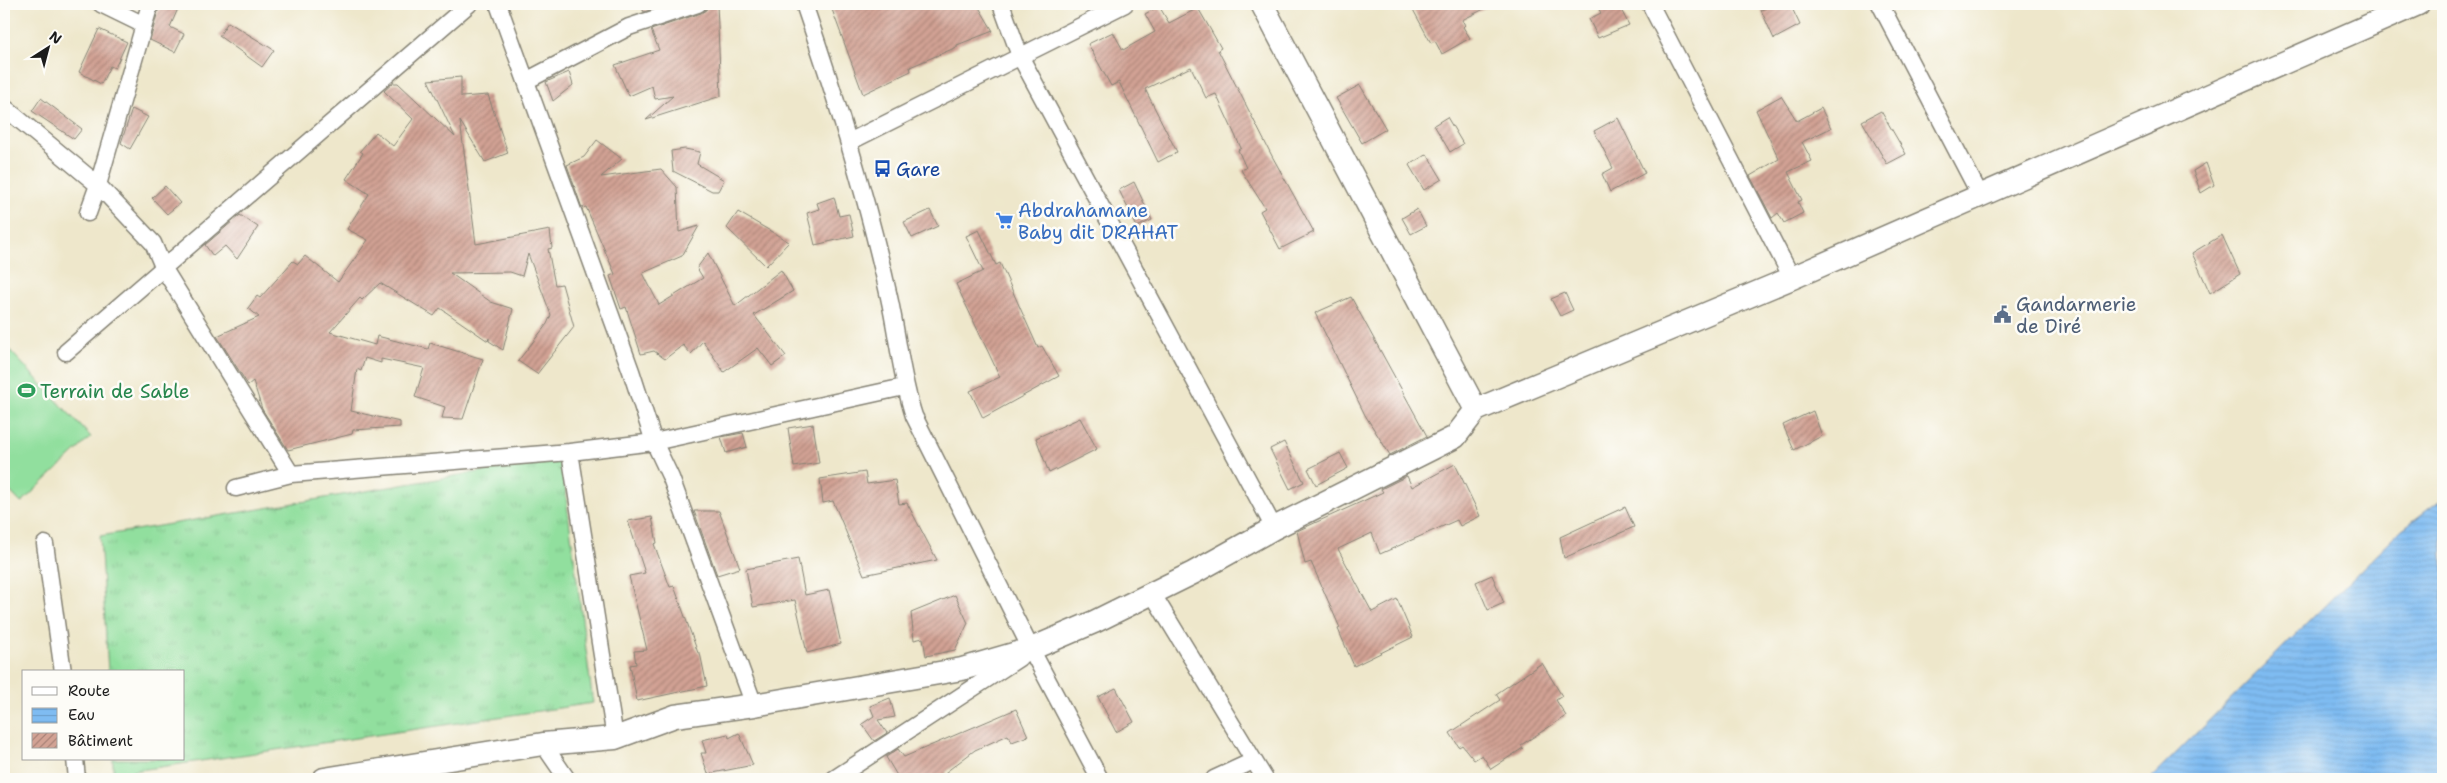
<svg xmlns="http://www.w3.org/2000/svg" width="2447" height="783" font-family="'Shantell Sans',sans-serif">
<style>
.grass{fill:url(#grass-tufts);stroke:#567e5d}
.pitch{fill:#91df9e;stroke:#567e5d}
.water{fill:url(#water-rules);stroke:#4e6c87}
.building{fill:url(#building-hatch)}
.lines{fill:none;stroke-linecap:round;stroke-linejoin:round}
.street-casing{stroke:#858274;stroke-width:19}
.secondary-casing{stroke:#858274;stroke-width:25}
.street{stroke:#fff;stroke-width:16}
.secondary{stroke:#fff;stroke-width:22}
.labels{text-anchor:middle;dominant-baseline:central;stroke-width:5;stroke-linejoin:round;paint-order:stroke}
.transit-label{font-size:19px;fill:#164399;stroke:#fdfcf7;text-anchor:start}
.shop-label{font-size:19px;fill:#366cbe;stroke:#fdfcf7;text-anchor:start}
.service-label{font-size:19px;fill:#4e5e75;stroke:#fdfcf7;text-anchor:start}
.leisure-label{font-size:19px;fill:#27864d;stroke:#fdfcf7;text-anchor:start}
</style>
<defs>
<pattern id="grass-tufts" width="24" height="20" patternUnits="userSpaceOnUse" patternTransform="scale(1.25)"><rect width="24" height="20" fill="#91df9e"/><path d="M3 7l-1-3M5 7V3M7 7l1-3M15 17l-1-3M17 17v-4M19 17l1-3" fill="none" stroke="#7cbf88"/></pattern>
<pattern id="water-rules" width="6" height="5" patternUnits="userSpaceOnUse" patternTransform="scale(1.25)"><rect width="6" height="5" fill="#7fbcf2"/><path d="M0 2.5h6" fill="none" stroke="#6da1cf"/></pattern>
<pattern id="building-hatch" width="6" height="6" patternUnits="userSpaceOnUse" patternTransform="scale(1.25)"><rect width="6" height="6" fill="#d2a294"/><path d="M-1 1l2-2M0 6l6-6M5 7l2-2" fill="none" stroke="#aa8378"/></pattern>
</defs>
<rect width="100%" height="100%" fill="#fdfcf7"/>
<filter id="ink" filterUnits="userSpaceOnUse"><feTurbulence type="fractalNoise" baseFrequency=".02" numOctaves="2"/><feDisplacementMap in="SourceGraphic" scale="10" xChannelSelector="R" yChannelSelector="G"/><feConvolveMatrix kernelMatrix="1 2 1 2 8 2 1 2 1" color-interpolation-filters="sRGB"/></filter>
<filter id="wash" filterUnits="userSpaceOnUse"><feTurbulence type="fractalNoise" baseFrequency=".0096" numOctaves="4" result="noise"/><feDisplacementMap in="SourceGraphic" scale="20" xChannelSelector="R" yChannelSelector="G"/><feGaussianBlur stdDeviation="1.12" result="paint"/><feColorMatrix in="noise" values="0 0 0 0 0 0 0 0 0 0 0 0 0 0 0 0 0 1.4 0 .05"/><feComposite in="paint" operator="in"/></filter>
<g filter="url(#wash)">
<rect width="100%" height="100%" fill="#eee7cb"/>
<path class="grass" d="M561,458L593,703L113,774V759H184V672H108L100,536Z"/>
<path class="pitch" d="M4,344L91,437L21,503L4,485Z"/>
<path class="water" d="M2443,498V779H2150L2401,530Z"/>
<g id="blocks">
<path class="building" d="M160,4H180L170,27L184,34L175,52L150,40Z
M640,4H667L644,12Z
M708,4H717L721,96L646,120L673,96L655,99L652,86L629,96L615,65L659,50L651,30L701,13L706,10Z
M830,4H977L993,31L957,45V47L910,67L911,71L863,94Z
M1410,4H1494L1462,20L1465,25L1463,27L1470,38L1442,54L1435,41L1431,43Z
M1596,4H1618L1629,25L1598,38L1589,19L1601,13Z
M1775,4H1790L1800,25L1774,39L1761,10Z
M1159,6L1169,23L1198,8L1221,48L1218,50L1272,156L1314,232L1280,249L1260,211L1265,208L1241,170L1246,168L1238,150L1241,148L1216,94L1206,98L1191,67L1145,89L1177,152L1158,162L1119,82L1111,86L1088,44L1113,32L1123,50L1155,32L1145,14Z
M228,22L274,50L262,67L219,36Z
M99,29L127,42L115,68L110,66L101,84L79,72Z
M569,72L573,85L553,101L546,82Z
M461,77V97L488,95L508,153L485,162L460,121L476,244L550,230L552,248L548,249L555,285L562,284L574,327L537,374L518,361L547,324L551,315L528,254L522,276L510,272L450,273L491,302L513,309L503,350L489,341V338L488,341L440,308L434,316L380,283L362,300L360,298L330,332L375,345L377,336L428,349L430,343L483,359L463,419L442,418L445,407L415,397L424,368L381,359V363L365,358L361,371L357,369L351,411L400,422V427L353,430L352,434L288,450L262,409L253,381L248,385L217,336L259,317L248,308L257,296L260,298L293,261L298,264L305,256L338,282L368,240L347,229L369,194L346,179L363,153L360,151L376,132L393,146L413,119L384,91L393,83H398L455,137L428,80Z
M1360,85L1386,129L1362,143L1336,98Z
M1781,96L1797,121L1821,108L1831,128L1802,142L1812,161L1788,172L1802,200L1798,202L1803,213L1784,223L1778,213L1772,218L1750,176L1779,159L1756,110Z
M41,98L82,129L74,139L32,111Z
M132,109L148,117L130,149L121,143Z
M1881,111L1906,154L1887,164L1862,121Z
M1447,117L1463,144L1450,152L1434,125Z
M1618,118L1645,173L1610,192L1602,174L1613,168L1594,131Z
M597,140L622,159L601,177L661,169L677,187L679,232L699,226L682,256L643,273L659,305L703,278L697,268L708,253L735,306L781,270L793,291L754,315L786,356L772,366L758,348L724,372L703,341L691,354L683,345L665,359L654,351L641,354L626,307L621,309L610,276L615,274L586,207L582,208L567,165L584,157Z
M685,149L700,152L697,164L724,180L718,191H712L673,171L671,151Z
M1427,154L1442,179L1424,190L1409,165Z
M2206,163L2214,185L2201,193L2193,171Z
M1134,182L1152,220L1137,227L1119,190Z
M165,186L180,203L167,214L152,198Z
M834,197L839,216L849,214L854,236L815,245L807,213L819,209L817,203Z
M1417,209L1426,226L1411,234L1402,218Z
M930,210L938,226L912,238L904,222Z
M738,212L789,242L766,266L727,228Z
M240,215L258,227L237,259L225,246L213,256L205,245Z
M979,230L996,265L1000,263L1038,348L1042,346L1059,376L983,418L970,391L1000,377L956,284L983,271L966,236Z
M2222,235L2240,274L2210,293L2192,253Z
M1565,293L1573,310L1560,316L1551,299Z
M1351,297L1427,436L1390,455L1365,415L1315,313Z
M1813,411L1822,436L1794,450L1783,425Z
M1080,418L1097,449L1049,473L1036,438Z
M813,424L819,463L794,467L788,428Z
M743,433L747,447L726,453L721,437Z
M1284,442L1304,482L1290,489L1270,449Z
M1340,453L1348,468L1316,485L1308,469Z
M1455,464L1480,516L1460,526L1457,520L1380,554L1372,533L1338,549L1372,612L1397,599L1413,637L1354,666L1338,629L1340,628L1311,562L1305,564L1297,531L1383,492L1381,489L1407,476L1412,487Z
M865,472L867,484L895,480L899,504L907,503L937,560L864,575L833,501L823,503L820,479Z
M1625,507L1634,527L1564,558L1560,537Z
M694,511H719L740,568L717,575Z
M652,517L657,543L654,544L670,587L674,586L698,653H700L707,686L637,701L630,665L636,664L634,651L647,650L629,576L645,573L628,521Z
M798,559L805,595L829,590L841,644L807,653L795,600L753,607L746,569Z
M1492,575L1504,603L1488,610L1476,582Z
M955,595L968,623L955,650L926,656L923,638L914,640L911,613Z
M1542,663L1562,696L1556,700L1566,716L1521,745L1523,748L1491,769L1482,755L1474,760L1462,745L1459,747L1450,733L1500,700L1496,694Z
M1116,688L1134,722L1116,732L1098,697Z
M890,698L895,717L878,720L887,733L874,741L862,724L874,716L870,706Z
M1016,709L1028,736L1012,742L1008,735L975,750L946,772L949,779H899L886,757L898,749L904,757Z
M739,733L753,765L708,774L701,753H706L702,740L728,734L729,738Z"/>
</g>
</g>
<g filter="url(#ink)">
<use href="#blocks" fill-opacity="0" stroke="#858274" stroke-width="1"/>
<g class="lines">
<defs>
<path id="street" d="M101,4L144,25
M498,4L631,371L654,442L671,478L754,705
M804,4C837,100 867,197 889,297C898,337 901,377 914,416L1031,649L1100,779
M1001,4L1020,56L1274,528
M1650,4L1792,278
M1880,4L1980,195
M526,81L629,27L698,4
M4,107L98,185L153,243L164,269L291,474
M849,142L1125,4
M88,213L98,185L150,4
M66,352L469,4
M570,452L615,738
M236,488L291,474L570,452L654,442L904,387
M45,544L63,672
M1152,593L1265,779
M543,744L567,779
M75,759L77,779
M834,779L1019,658
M1214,779L1253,761"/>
<path id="secondary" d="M1262,4L1476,410
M324,779L543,744L615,738L675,716L754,705L962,669L1031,649L1094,622L1193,573L1274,528L1455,437L1476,410L1792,278L2418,4"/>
</defs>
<use href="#street" class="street-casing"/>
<use href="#secondary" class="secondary-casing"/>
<use href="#street" class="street"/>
<use href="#secondary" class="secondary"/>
</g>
</g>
<defs>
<symbol id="bus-bare" viewBox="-9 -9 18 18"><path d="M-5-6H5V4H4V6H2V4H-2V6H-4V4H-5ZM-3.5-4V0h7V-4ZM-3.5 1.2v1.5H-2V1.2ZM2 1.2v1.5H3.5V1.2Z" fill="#1a4fb4" stroke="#fdfcf7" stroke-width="2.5" paint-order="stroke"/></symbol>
<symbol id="supermarket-bare" viewBox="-9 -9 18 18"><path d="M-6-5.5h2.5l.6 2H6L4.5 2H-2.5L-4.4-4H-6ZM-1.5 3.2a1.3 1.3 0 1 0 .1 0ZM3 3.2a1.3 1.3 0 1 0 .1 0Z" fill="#3f7fe0" stroke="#fdfcf7" stroke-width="2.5" paint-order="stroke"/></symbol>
<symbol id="civic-bare" viewBox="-9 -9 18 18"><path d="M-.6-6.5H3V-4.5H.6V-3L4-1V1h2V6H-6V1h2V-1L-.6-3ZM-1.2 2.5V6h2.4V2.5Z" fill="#5c6f8a" stroke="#fdfcf7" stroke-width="2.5" paint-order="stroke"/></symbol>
<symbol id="stadium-bare" viewBox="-9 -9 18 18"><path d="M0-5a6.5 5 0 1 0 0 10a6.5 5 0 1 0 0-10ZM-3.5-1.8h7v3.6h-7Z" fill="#2e9e5b" stroke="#fdfcf7" stroke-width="2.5" paint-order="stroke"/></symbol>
</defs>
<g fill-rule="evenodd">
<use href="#bus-bare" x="870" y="156" width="25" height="25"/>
<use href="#supermarket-bare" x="992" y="208" width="25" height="25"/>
<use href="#civic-bare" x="1990" y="302" width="25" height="25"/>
<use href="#stadium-bare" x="14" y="378" width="25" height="25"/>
</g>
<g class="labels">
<g class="transit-label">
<text x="896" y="169">Gare</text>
</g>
<g class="shop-label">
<text x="1018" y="210">Abdrahamane<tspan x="1018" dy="22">Baby dit DRAHAT</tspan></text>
</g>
<g class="service-label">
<text x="2016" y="304">Gandarmerie<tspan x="2016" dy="22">de Diré</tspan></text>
</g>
<g class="leisure-label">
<text x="40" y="391">Terrain de Sable</text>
</g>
</g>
<rect width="2447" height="783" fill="none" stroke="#fdfcf7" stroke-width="20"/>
<rect x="22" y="670" width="162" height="90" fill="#fdfcf7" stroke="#a3a29f"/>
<rect x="32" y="687" width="25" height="8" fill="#ffffff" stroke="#a3a29f"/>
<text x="68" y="696" font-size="15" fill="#1c1c1c">Route</text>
<rect x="32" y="708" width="25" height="15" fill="url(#water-rules)" stroke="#a3a29f"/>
<text x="68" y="720" font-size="15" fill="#1c1c1c">Eau</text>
<rect x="32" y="733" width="25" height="15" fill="url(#building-hatch)" stroke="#a3a29f"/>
<text x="68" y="746" font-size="15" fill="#1c1c1c">Bâtiment</text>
<g transform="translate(48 48) rotate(36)" stroke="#fdfcf7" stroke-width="4" paint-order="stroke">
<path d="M0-4L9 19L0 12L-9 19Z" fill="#1c1c1c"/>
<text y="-8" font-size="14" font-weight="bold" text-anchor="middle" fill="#1c1c1c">N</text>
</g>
</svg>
